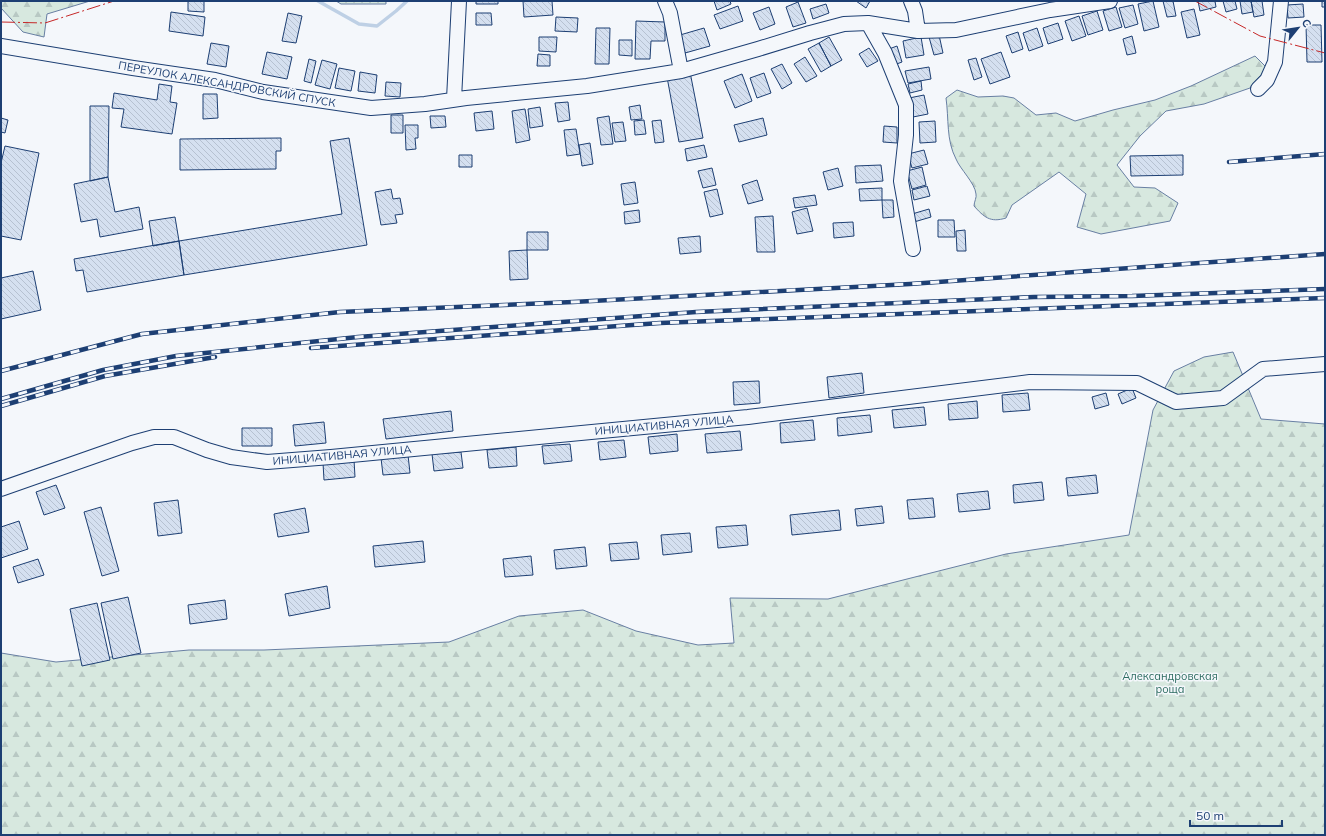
<svg xmlns="http://www.w3.org/2000/svg" width="1326" height="836" font-family="Mulish,sans-serif">
<style>
.grass{fill:url(#grass-dots);stroke:#687fa3}
.forest{fill:url(#forest-firs);stroke:#687fa3}
.lines{fill:none;stroke-linecap:round;stroke-linejoin:round}
.stream{stroke:#bed0e5;stroke-width:3.5}
.building{fill:url(#building-back-hatch);stroke:#1d3f73}
.minor-casing{stroke:#1d3f73;stroke-width:16}
.minor{stroke:#f4f7fb;stroke-width:14}
.rail-casing{stroke:#1d3f73;stroke-width:4.5}
.rail{stroke:#f4f7fb;stroke-width:3;stroke-dasharray:9;stroke-linecap:butt}
.power{stroke:#c62828;stroke-width:1;stroke-dasharray:14 3 2 3;stroke-linecap:butt}
.labels{text-anchor:middle;dominant-baseline:central;stroke-width:3;stroke-linejoin:round;paint-order:stroke}
.street-label{font-size:11px;fill:#1d3f73;stroke:#f4f7fb}
.park-label{font-size:11px;fill:#2c6c60;stroke:#f4f7fb}
</style>
<defs>
<pattern id="grass-dots" width="8" height="8" patternUnits="userSpaceOnUse"><rect width="8" height="8" fill="#d7e8df"/><path d="M2 2h.1M6 6h.1" fill="none" stroke="#b8c8c3" stroke-width="1.8" stroke-linecap="round"/></pattern>
<pattern id="forest-firs" width="22" height="20" patternUnits="userSpaceOnUse"><rect width="22" height="20" fill="#d7e8df"/><path d="M5 1l3.5 6h-7zM16 11l3.5 6h-7z" fill="#b8c8c3"/></pattern>
<pattern id="building-back-hatch" width="6" height="6" patternUnits="userSpaceOnUse"><rect width="6" height="6" fill="#d5e0f0"/><path d="M-1 5l2 2M0 0l6 6M5-1l2 2" fill="none" stroke="#b6c1d1"/></pattern>
</defs>
<rect width="100%" height="100%" fill="#f4f7fb"/>
<path class="grass" d="M336,1H386V4H341Z"/>
<path class="forest" d="M1,1H90L47,14L44,37L23,32L1,8Z
M1255,56L1267,68L1250,88L1204,104L1166,111L1140,136L1117,165L1134,187L1155,188L1178,203L1170,221L1101,234L1077,227L1086,194L1059,172L1012,205L1006,218C990,223 984,217 974,206C974,202 977,197 976,194C975,183 960,169 956,159C946,140 949,119 946,98L957,90L978,97L1003,96L1014,98L1036,115L1056,113L1075,121L1113,110L1155,100L1191,86Z
M1233,352L1261,419L1325,424V835H1V653L56,662L189,650H264L449,642L519,616L583,610L636,631L698,645L734,643L730,598L828,599L1006,554L1129,535L1153,410L1174,371L1204,357Z"/>
<g class="lines">
<path class="stream" d="M318,1L359,24L377,26L396,11L407,1"/>
</g>
<path class="building" d="M188,1H204V12L188,11Z
M476,1H498V4H476Z
M523,1H552L553,15L524,17Z
M714,1H730L731,4L717,10Z
M856,1H870L866,8Z
M1153,1L1159,27L1144,31L1138,4Z
M1163,1H1173L1176,16L1167,17Z
M1198,1H1215L1216,7L1200,11Z
M1223,1H1235L1237,9L1226,12Z
M1240,1H1251L1253,12L1242,14Z
M1251,1H1262L1264,15L1254,17Z
M1322,1H1325V7H1322Z
M798,2L806,23L793,27L786,7Z
M826,4L829,13L813,19L810,9Z
M1303,4L1304,17L1288,18L1287,5Z
M1133,5L1138,24L1125,28L1119,8Z
M738,6L743,21L720,29L714,15Z
M769,7L775,24L760,30L753,13Z
M1116,7L1122,27L1109,31L1103,11Z
M1194,9L1200,35L1187,38L1181,12Z
M1097,11L1103,30L1088,35L1082,16Z
M171,12L205,17L203,36L169,31Z
M288,13L302,16L296,43L282,41Z
M476,13H491L492,25H476Z
M1079,16L1086,36L1072,41L1065,21Z
M556,17L578,18L577,32L555,31Z
M636,21L665,22V41H651L650,59H635Z
M1058,23L1063,39L1048,44L1043,28Z
M1306,25H1321L1322,62H1307Z
M596,28H610L609,64H595Z
M704,28L710,46L685,53L680,35Z
M1037,28L1043,46L1029,51L1023,33Z
M1018,32L1023,49L1012,53L1006,36Z
M939,35L943,53L934,55L929,37Z
M1132,36L1136,53L1127,55L1123,39Z
M539,37H557L556,52L539,51Z
M829,37L842,60L831,66L819,43Z
M921,37L924,55L906,58L903,41Z
M619,40H632V56L619,55Z
M211,43L229,46L226,67L207,64Z
M819,43L831,66L821,72L808,49Z
M897,46L902,62L894,65L889,49Z
M869,48L878,61L867,67L859,54Z
M267,52L292,57L287,79L262,74Z
M1001,52L1010,77L990,84L981,59Z
M538,54L550,55V66H537Z
M805,57L817,76L806,82L794,64Z
M976,58L982,77L974,80L968,60Z
M309,59L316,61L311,83L304,81Z
M322,60L337,64L330,89L315,85Z
M782,64L792,83L782,89L771,69Z
M929,67L931,79L908,83L905,71Z
M339,68L355,71L351,91L335,88Z
M360,72L377,75L375,93L358,91Z
M690,72L703,138L679,142L667,77Z
M764,73L771,93L757,98L750,78Z
M742,74L752,101L735,108L724,81Z
M921,81L922,90L910,93L908,84Z
M386,82L401,83L400,97L385,96Z
M159,84L172,86L170,102L177,103L172,134L121,127L124,109L112,108L114,93L157,100Z
M203,94H217L218,118L203,119Z
M924,95L928,114L913,117L909,98Z
M568,102L570,120L558,122L555,103Z
M640,105L642,119L631,120L629,107Z
M90,106H109L108,177L90,181Z
M540,107L543,126L530,128L528,109Z
M525,109L530,140L516,143L512,111Z
M492,111L494,129L476,131L474,113Z
M391,115H403V133H391Z
M430,116H445L446,127L431,128Z
M609,116L613,144L601,145L597,118Z
M1,118L8,120L5,133L1,132Z
M763,118L767,135L739,142L734,125Z
M644,120L646,134L635,135L634,121Z
M661,120L664,142L655,143L652,121Z
M935,121L936,142L920,143L919,122Z
M623,122L626,141L615,142L612,123Z
M405,125H418V138H415L416,149L406,150Z
M884,126L897,127V143L883,142Z
M576,129L580,154L567,156L564,130Z
M281,138V151H276V169L180,170V139Z
M349,138L367,245L184,275L179,241L342,214L330,141Z
M590,143L593,164L582,166L579,145Z
M704,145L707,157L687,161L685,149Z
M5,146L39,153L21,240L1,236V163Z
M924,150L928,164L912,168L908,154Z
M459,155H472V167H459Z
M1183,155V175L1131,176L1130,156Z
M881,165L883,181L856,183L855,166Z
M922,167L926,185L912,189L907,171Z
M712,168L716,185L703,188L698,171Z
M838,168L843,186L828,190L823,172Z
M108,177L115,212L139,207L143,229L100,237L97,219L81,222L74,184Z
M757,180L763,200L748,204L742,185Z
M635,182L638,203L624,205L621,184Z
M927,186L930,196L914,200L912,190Z
M882,188V200L860,201L859,189Z
M391,189L393,199L400,198L403,214L395,215L397,223L381,225L375,192Z
M717,189L723,214L710,217L704,192Z
M815,195L817,205L795,208L793,198Z
M882,200H893L894,217L883,218Z
M807,208L813,231L797,234L792,212Z
M929,209L931,217L914,222L912,214Z
M639,210L640,222L625,224L624,212Z
M773,216L775,252H757L755,217Z
M175,217L179,241L153,246L149,221Z
M938,220H954L955,237H938Z
M853,222L854,236L834,238L833,223Z
M965,230L966,251H957L956,231Z
M527,232H548V250H527Z
M700,236L701,252L680,254L678,238Z
M179,241L184,275L87,292L83,270L76,271L74,259Z
M527,250L528,279L510,280L509,251Z
M33,271L41,310L1,319V278Z
M862,373L864,393L829,398L827,377Z
M759,381L760,403L734,405L733,382Z
M1132,388L1136,398L1122,404L1118,394Z
M1028,393L1030,410L1003,412L1002,395Z
M1106,393L1109,405L1095,409L1092,397Z
M977,401L978,418L949,420L948,404Z
M924,407L926,425L894,428L892,410Z
M451,411L453,431L386,439L383,419Z
M870,415L872,432L838,436L837,418Z
M813,420L815,440L781,443L780,423Z
M324,422L326,443L295,446L293,425Z
M242,428H272V446H242Z
M740,431L742,450L707,453L705,434Z
M677,434L678,451L650,454L648,437Z
M624,440L626,457L600,460L598,442Z
M570,444L572,461L544,464L542,446Z
M516,447L517,466L489,468L487,450Z
M461,452L463,468L434,471L432,454Z
M408,455L410,473L383,475L381,458Z
M354,460L355,477L324,480L323,463Z
M1096,475L1098,493L1068,496L1066,478Z
M1042,482L1044,500L1014,503L1013,485Z
M56,485L65,508L44,515L36,492Z
M988,491L990,509L959,512L957,494Z
M933,498L935,517L909,519L907,500Z
M178,500L182,533L158,536L154,503Z
M882,506L884,523L857,526L855,509Z
M101,507L119,571L102,576L84,512Z
M305,508L309,532L278,537L274,514Z
M839,510L841,530L792,535L790,515Z
M19,521L28,549L1,558V527Z
M746,525L748,545L718,548L716,527Z
M690,533L692,552L663,555L661,535Z
M423,541L425,562L375,567L373,546Z
M637,542L639,559L611,561L609,544Z
M585,547L587,566L556,569L554,550Z
M531,556L533,575L505,577L503,559Z
M38,559L44,575L18,583L13,567Z
M327,586L330,608L289,616L285,594Z
M128,597L141,653L113,659L101,603Z
M225,600L227,619L190,624L188,605Z
M97,603L110,660L82,666L70,609Z"/>
<g class="lines">
<defs>
<path id="minor" d="M665,1L670,13L681,71
M911,1L915,11L918,31
M868,23L885,53L906,105V135L901,181L913,249
M1,46L133,68L215,80L263,92L371,108L425,104L466,98L587,86L681,71L758,49L810,33L844,24L868,23L918,31L956,30L1050,10L1110,1
M1258,89L1267,80L1275,62L1281,1
M454,99L459,1
M1,489L132,443L154,437H174L207,450L231,457L267,462L331,457L748,417L1030,382L1137,383L1176,402L1223,398L1263,369L1325,364"/>
</defs>
<use href="#minor" class="minor-casing"/>
<use href="#minor" class="minor"/>
<defs>
<path id="rail" d="M1229,162L1325,154
M311,348L660,323L1325,298
M1,371L142,334L340,312L573,302L910,284L1325,254
M1,399L103,370L176,356L358,337L696,312L1034,297L1132,296L1325,289
M1,406L105,376L215,357"/>
</defs>
<use href="#rail" class="rail-casing"/>
<use href="#rail" class="rail"/>
<path class="power" d="M1195,1L1260,36L1325,53
M1,22L45,23L114,1"/>
</g>
<g class="labels">
<g class="street-label">
<text transform="translate(227 84) rotate(10)">ПЕРЕУЛОК АЛЕКСАНДРОВСКИЙ СПУСК</text>
<text transform="translate(664 425) rotate(-5)">ИНИЦИАТИВНАЯ УЛИЦА</text>
<text transform="translate(342 455) rotate(-5)">ИНИЦИАТИВНАЯ УЛИЦА</text>
</g>
<g class="park-label">
<text x="1170" y="676">Александровская<tspan x="1170" dy="13">роща</tspan></text>
</g>
</g>
<rect width="1326" height="836" fill="none" stroke="#1d3f73" stroke-width="4"/>
<g transform="translate(1298 28) rotate(60)" stroke="#f4f7fb" stroke-width="3" paint-order="stroke">
<path d="M0-3L7 15L0 10L-7 15Z" fill="#1d3f73"/>
<text y="-6" font-size="11" font-weight="bold" text-anchor="middle" fill="#1d3f73">С</text>
</g>
<path d="M1190 820v6h92v-6" fill="none" stroke="#1d3f73" stroke-width="2"/>
<text x="1196" y="820" font-size="12" fill="#1d3f73" stroke="#f4f7fb" stroke-width="3" paint-order="stroke">50 m</text>
</svg>
